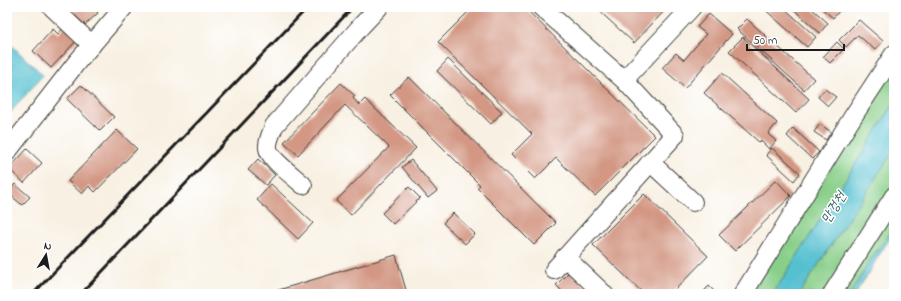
<svg xmlns="http://www.w3.org/2000/svg" width="901" height="301" font-family="'Indie Flower','Poor Story',sans-serif">
<style>
.green{fill:#89cf89;stroke:#527652}
.water{fill:#55c0d0;stroke:#386e76}
.building{fill:#d39783}
.lines{fill:none;stroke-linecap:round;stroke-linejoin:round}
.minor-casing{stroke:#3d3c3a;stroke-width:20}
.minor{stroke:#fff;stroke-width:18}
.rail{stroke:#1c1c1c;stroke-width:3}
.labels{text-anchor:middle;dominant-baseline:central;stroke-width:3;stroke-linejoin:round;paint-order:stroke}
.water-label{font-size:14px;font-style:italic;fill:#335e64;stroke:#fff}
</style>
<rect width="100%" height="100%" fill="#fff"/>
<filter id="ink" filterUnits="userSpaceOnUse"><feTurbulence type="fractalNoise" baseFrequency=".025" numOctaves="2"/><feDisplacementMap in="SourceGraphic" scale="8" xChannelSelector="R" yChannelSelector="G"/><feConvolveMatrix kernelMatrix="1 2 1 2 8 2 1 2 1" color-interpolation-filters="sRGB"/></filter>
<filter id="wash" filterUnits="userSpaceOnUse"><feTurbulence type="fractalNoise" baseFrequency=".012" numOctaves="4" result="noise"/><feDisplacementMap in="SourceGraphic" scale="16" xChannelSelector="R" yChannelSelector="G"/><feGaussianBlur stdDeviation="0.9" result="paint"/><feColorMatrix in="noise" values="0 0 0 0 0 0 0 0 0 0 0 0 0 0 0 0 0 1.4 0 .05"/><feComposite in="paint" operator="in"/></filter>
<g filter="url(#wash)">
<rect width="100%" height="100%" fill="#f8f0e2"/>
<path class="green" d="M894,65V103L773,294H750L867,112Z
M894,150V194L829,294H799Z
M894,200V228L873,256L850,294H834Z"/>
<path class="water" d="M7,45H11L43,75L7,116Z
M894,103V150L799,294H773Z
M894,228V233L877,258L869,273L855,294H850L873,256Z"/>
<g id="blocks">
<path class="building" d="M72,7H75L78,11L82,7H92L98,13L85,25L69,10Z
M473,7H524L655,136L595,196L556,158L535,179L511,155L532,134L438,42Z
M595,7H668L634,43Z
M762,7H783L816,37L807,47Z
M791,7H810L828,23L820,33Z
M820,7H839L841,9L833,18Z
M709,14L732,34L685,88L662,68L676,53L684,60L706,34L697,27Z
M747,19L814,79L804,90L737,29Z
M859,20L883,41L875,50L858,35L846,47L839,40Z
M65,26L78,39L51,68L33,51L53,29L58,34Z
M743,37L809,99L796,113L729,51Z
M837,42L844,49L830,63L823,57Z
M448,59L502,112L491,124L437,71Z
M722,73L777,123L768,134L776,141L769,149L761,141L760,143L704,93Z
M409,77L556,223L534,245L477,188L480,185L390,95Z
M341,83L355,96L353,98L359,105L365,99L416,148L351,215L336,201L389,147L345,105L298,155L284,142Z
M81,85L114,117L100,131L67,99Z
M825,89L836,97L828,106L818,97Z
M820,124L831,132L826,140L814,132Z
M793,128L819,152L812,159L787,136Z
M117,130L137,149L95,192L89,186L82,194L68,181Z
M772,148L800,173L794,181L766,155Z
M27,149L42,163L24,183L9,169Z
M258,159L275,175L266,185L248,170Z
M411,160L437,191L428,198L402,167Z
M776,180L791,196L735,251L719,235Z
M15,184L30,197L22,205L8,193Z
M271,184L313,223L298,239L257,200Z
M409,187L420,198L393,224L382,213Z
M644,194L708,256L671,294H644L593,245Z
M453,213L475,234L465,244L443,223Z
M396,255L406,290L392,294H265Z
M570,271L593,294H565L556,285Z
M709,286L717,294H701Z"/>
</g>
</g>
<g filter="url(#ink)">
<use href="#blocks" fill-opacity="0" stroke="#3d3c3a" stroke-width="1"/>
<g class="lines">
<defs>
<path id="minor" d="M52,7L92,45
M541,7L624,80L675,135L554,270
M624,80L692,7
M7,152L77,62L124,7
M650,162L693,202
M303,185C295,177 269,159 268,148C267,141 272,132 274,126L361,26L379,7
M565,257L604,294
M743,294L852,118L894,54
M832,294L894,196"/>
</defs>
<use href="#minor" class="minor-casing"/>
<use href="#minor" class="minor"/>
<path class="rail" d="M33,294L308,7
M81,294L353,7"/>
</g>
</g>
<g class="labels">
<g class="water-label">
<text transform="translate(834 208) rotate(-58)">만겅천</text>
</g>
</g>
<rect width="901" height="301" fill="none" stroke="#fff" stroke-width="24"/>
<g transform="translate(46 255) rotate(11)" stroke="#ffffff" stroke-width="3" paint-order="stroke">
<path d="M0-3L7 15L0 10L-7 15Z" fill="#1c1c1c"/>
<text y="-6" font-size="11" font-weight="bold" text-anchor="middle" fill="#1c1c1c">N</text>
</g>
<path d="M747 44v6h97v-6" fill="none" stroke="#1c1c1c" stroke-width="2"/>
<text x="753" y="44" font-size="12" fill="#1c1c1c" stroke="#ffffff" stroke-width="3" paint-order="stroke">50 m</text>
</svg>
